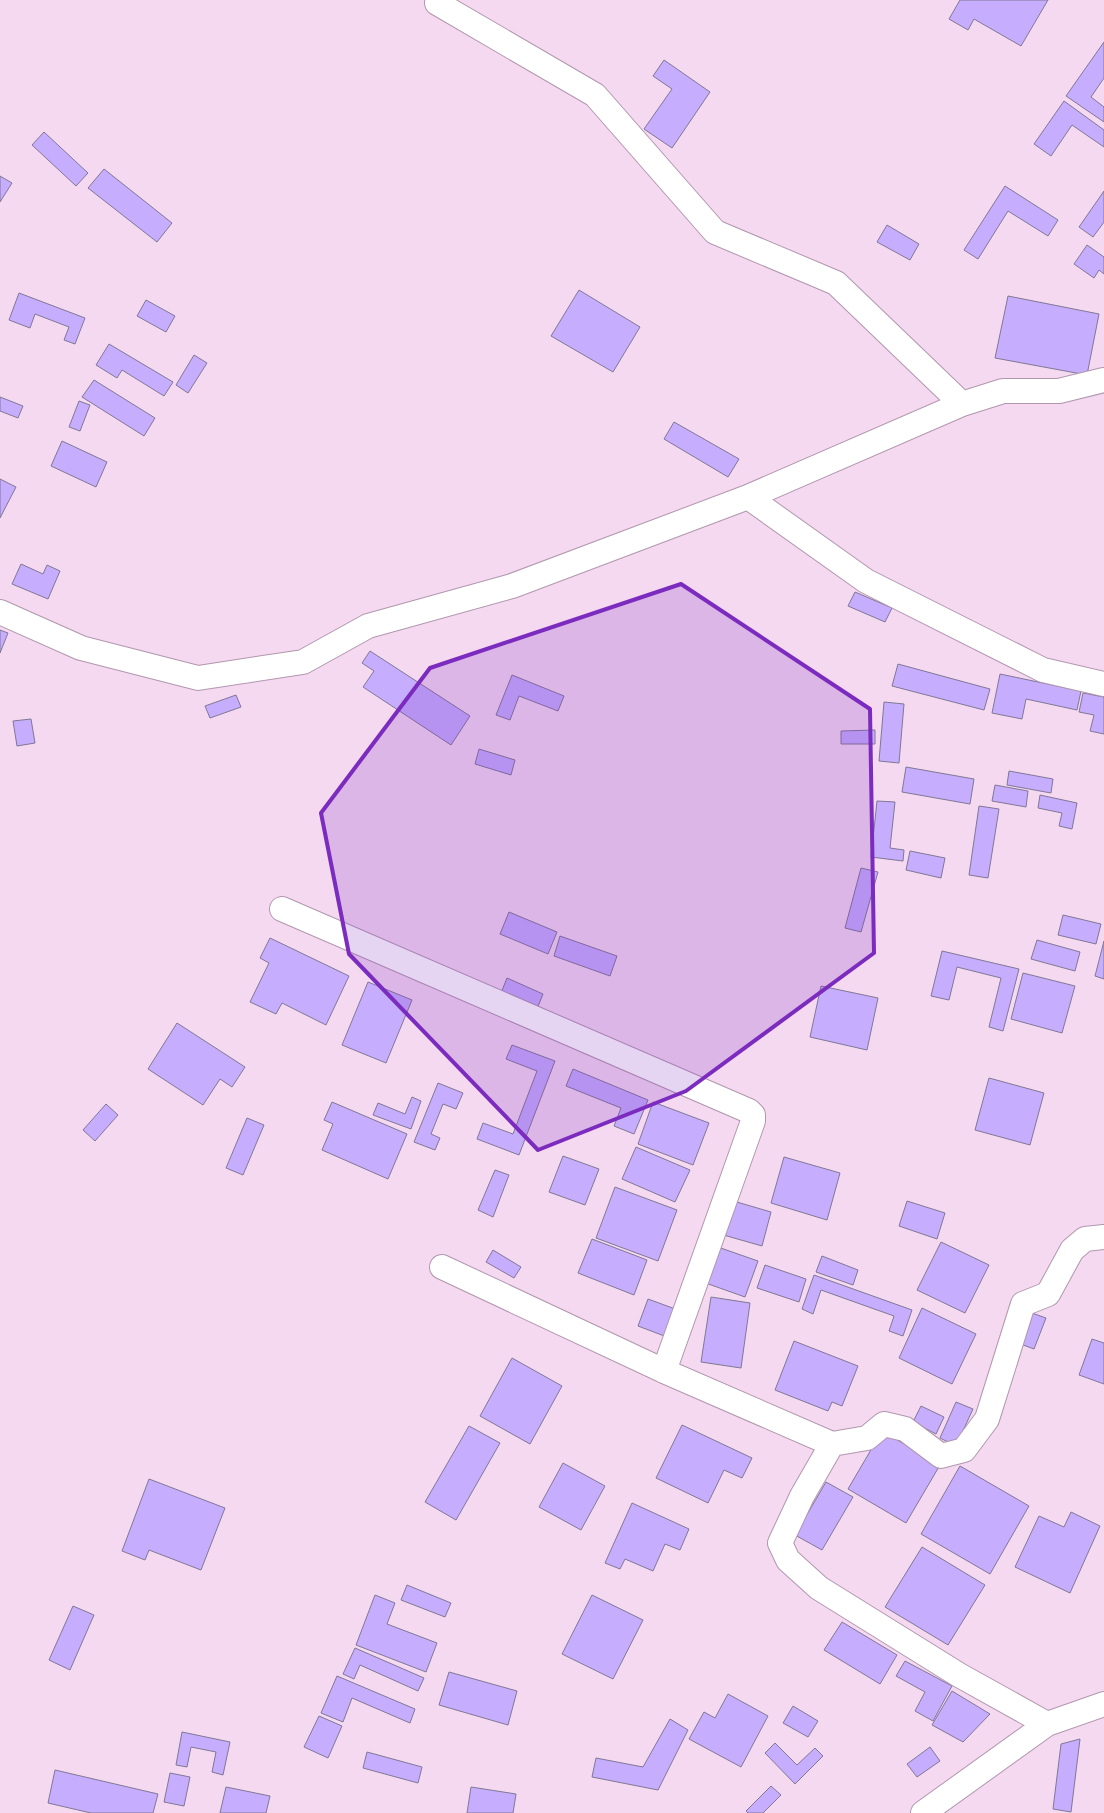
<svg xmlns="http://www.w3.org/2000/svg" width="1104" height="1813" font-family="'Fira Sans Condensed',sans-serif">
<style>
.building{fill:#c6adfe;stroke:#807894}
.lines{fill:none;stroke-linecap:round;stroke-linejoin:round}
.minor-casing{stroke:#b197ae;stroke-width:26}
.minor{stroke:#fff;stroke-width:24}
.marked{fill:#7b2cbf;fill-opacity:0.2;stroke:#7b2cbf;stroke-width:4;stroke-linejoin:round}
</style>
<rect width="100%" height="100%" fill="#f4d9f1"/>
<path class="building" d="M960,0H1048L1021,46L974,19L968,30L949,19Z
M1104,42V78L1091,97L1104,107V122L1066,96Z
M664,60L710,92L672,148L644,129L672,89L653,76Z
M1064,101L1104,130V147L1072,125L1051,156L1034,144Z
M44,132L88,173L76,186L32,145Z
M104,169L172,223L157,242L88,188Z
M0,176L12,183L0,202Z
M1005,186L1058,220L1048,236L1008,211L978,259L964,250Z
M1104,191V222L1093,237L1079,227Z
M887,225L919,244L910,260L877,242Z
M1087,245L1104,257V274L1099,270L1094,278L1074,264Z
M579,290L640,327L613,372L551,336Z
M19,293L85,318L75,344L64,340L69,327L35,314L30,328L9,320Z
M1008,296L1099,314L1087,375L995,358Z
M146,300L175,316L166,332L137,316Z
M109,344L173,382L164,396L122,370L117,378L96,365Z
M194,355L207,363L188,393L176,385Z
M94,380L155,418L144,436L82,397Z
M0,397L23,406L18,418L0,411Z
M79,401L90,405L80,431L69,427Z
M674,422L739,459L728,477L664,439Z
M62,441L107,462L96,487L51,466Z
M0,479L16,487L0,518Z
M21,564L43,574L47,565L60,571L48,599L12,584Z
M855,592L892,608L885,622L848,606Z
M0,630L8,633L0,653Z
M370,651L470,716L451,745L363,687L374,671L362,663Z
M898,664L990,689L984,710L892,686Z
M1000,674L1081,691L1077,710L1026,699L1022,719L992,713Z
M512,675L564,696L558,711L519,696L510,720L496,715Z
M1083,693L1104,697V734L1090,731L1094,715L1079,712Z
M236,695L241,707L210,718L205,706Z
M884,702L904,704L899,763L879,761Z
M31,719L35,743L17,746L13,721Z
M875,730V744H841V731Z
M479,749L515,760L511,775L475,764Z
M906,767L974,779L970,804L902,792Z
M1009,771L1053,779L1051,793L1007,785Z
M995,785L1028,791L1026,807L992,801Z
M1040,795L1077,803L1072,829L1059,826L1062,813L1038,808Z
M877,801L895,802L890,848L904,850L903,861L871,857Z
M979,806L999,809L988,878L969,875Z
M910,851L945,858L941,878L906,870Z
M861,868L878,872L861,932L845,928Z
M509,912L557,932L548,954L500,934Z
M1063,915L1101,924L1096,944L1058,935Z
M560,936L617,956L610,976L554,956Z
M270,938L349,976L326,1025L282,1003L276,1014L250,1002L269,963L260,958Z
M1037,940L1080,952L1075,971L1031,959Z
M1104,941V979L1095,976Z
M942,951L1019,969L1003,1031L989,1027L1001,978L957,967L949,1000L931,996Z
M1023,973L1075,986L1062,1033L1011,1019Z
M507,978L543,994L537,1009L501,993Z
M368,982L412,1000L386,1063L342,1045Z
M821,986L878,998L867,1050L810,1037Z
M177,1023L245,1067L232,1087L220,1079L203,1105L148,1069Z
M512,1045L555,1061L519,1155L477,1139L483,1123L513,1134L537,1071L506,1059Z
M573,1069L648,1100L634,1134L614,1126L621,1108L566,1086Z
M989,1078L1044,1093L1030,1145L975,1130Z
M438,1083L463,1093L456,1109L443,1104L431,1134L440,1138L435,1150L414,1142Z
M412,1097L421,1101L411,1129L373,1115L378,1103L405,1114Z
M332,1102L407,1134L388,1179L322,1150L333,1124L324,1120Z
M653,1102L709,1123L693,1165L638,1144Z
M106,1104L118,1115L95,1141L83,1130Z
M247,1118L264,1125L243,1175L226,1168Z
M636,1147L690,1170L675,1202L622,1179Z
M563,1156L599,1169L585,1205L549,1192Z
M784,1157L840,1173L827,1220L771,1203Z
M495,1170L509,1175L493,1217L478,1210Z
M615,1187L677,1210L658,1261L596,1238Z
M730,1200L771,1212L762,1246L720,1234Z
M907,1201L945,1213L937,1239L899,1226Z
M592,1239L647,1260L634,1295L578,1273Z
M941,1242L989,1265L965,1313L917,1290Z
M712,1245L758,1261L745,1297L700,1281Z
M493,1250L521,1267L514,1278L486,1262Z
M822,1256L858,1270L853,1285L816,1272Z
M765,1265L806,1279L799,1302L757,1288Z
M814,1275L912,1310L903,1336L889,1331L894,1316L821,1290L813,1314L802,1309Z
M711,1297L750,1303L741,1368L701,1362Z
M648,1299L678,1310L667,1337L638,1326Z
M922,1308L976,1334L952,1384L899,1358Z
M1029,1312L1046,1318L1034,1349L1018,1343Z
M1092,1339L1104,1343V1384L1079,1375Z
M794,1341L858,1366L842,1406L832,1402L828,1411L775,1390Z
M512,1358L562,1386L530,1444L480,1416Z
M956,1402L973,1409L956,1446L940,1438Z
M921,1406L944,1417L936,1434L913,1422Z
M682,1425L752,1458L742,1478L724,1470L708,1503L656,1478Z
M469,1426L500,1443L456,1520L425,1502Z
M882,1431L940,1465L906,1523L848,1489Z
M563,1463L605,1486L581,1530L539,1507Z
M960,1466L1029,1506L990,1574L921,1534Z
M149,1479L225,1508L201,1570L149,1550L145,1560L122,1551Z
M826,1482L853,1497L822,1550L795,1535Z
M632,1503L689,1529L680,1550L665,1544L653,1571L625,1559L620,1569L605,1563Z
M1071,1512L1100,1526L1070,1593L1015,1567L1039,1516L1064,1527Z
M922,1547L985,1585L948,1645L885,1607Z
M407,1585L451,1603L445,1617L401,1600Z
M375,1595L395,1603L387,1624L437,1643L426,1672L356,1645Z
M592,1595L643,1620L613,1679L562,1654Z
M73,1606L94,1615L70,1670L49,1660Z
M842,1622L897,1655L880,1684L824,1650Z
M355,1648L424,1678L418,1691L360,1665L354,1679L343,1674Z
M905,1661L952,1686L933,1721L915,1711L925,1692L896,1676Z
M449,1672L517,1691L508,1725L439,1705Z
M337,1676L415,1709L410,1723L352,1698L343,1722L321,1713Z
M952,1691L990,1714L963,1742L932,1725Z
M728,1694L768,1716L741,1767L689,1739L704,1712L715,1718Z
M793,1706L818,1721L808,1737L783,1723Z
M319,1716L342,1726L328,1758L304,1747Z
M670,1719L688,1730L658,1790L592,1777L596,1758L643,1767Z
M182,1732L230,1742L223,1775L212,1772L216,1752L191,1747L187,1767L176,1765Z
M1080,1739L1071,1812L1053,1809L1061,1744Z
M775,1743L797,1765L815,1748L823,1756L795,1784L765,1753Z
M930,1747L940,1761L917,1777L907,1764Z
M367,1752L422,1767L418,1783L363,1768Z
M55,1770L158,1794L153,1813H91L48,1803Z
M170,1773L190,1777L184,1806L164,1802Z
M771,1786L781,1795L763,1813H748L746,1811Z
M226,1787L270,1796L266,1813H220Z
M471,1787L516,1794L513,1813H467Z"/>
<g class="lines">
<defs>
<path id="minor" d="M437,3L595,95L715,232L836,283L962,404
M748,497L866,581L1043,670L1104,684
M0,612L81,648L198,678L303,662L368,626L512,586L748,497L962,404L1003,391H1059L1104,380
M282,909L749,1111L753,1115V1121L664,1371
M442,1267L664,1371L832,1444
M1047,1724L959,1675L819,1588L788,1560L780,1543L802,1496L832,1444L867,1438L884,1424L905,1429L941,1456L964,1450L987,1419L1023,1304L1048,1294L1072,1250L1085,1239L1104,1237
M923,1813L1047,1724L1104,1704"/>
</defs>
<use href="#minor" class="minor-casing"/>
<use href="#minor" class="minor"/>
</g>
<path class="marked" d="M681,584L870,709L874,953L686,1091L538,1150L349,954L321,813L430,668Z"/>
</svg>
